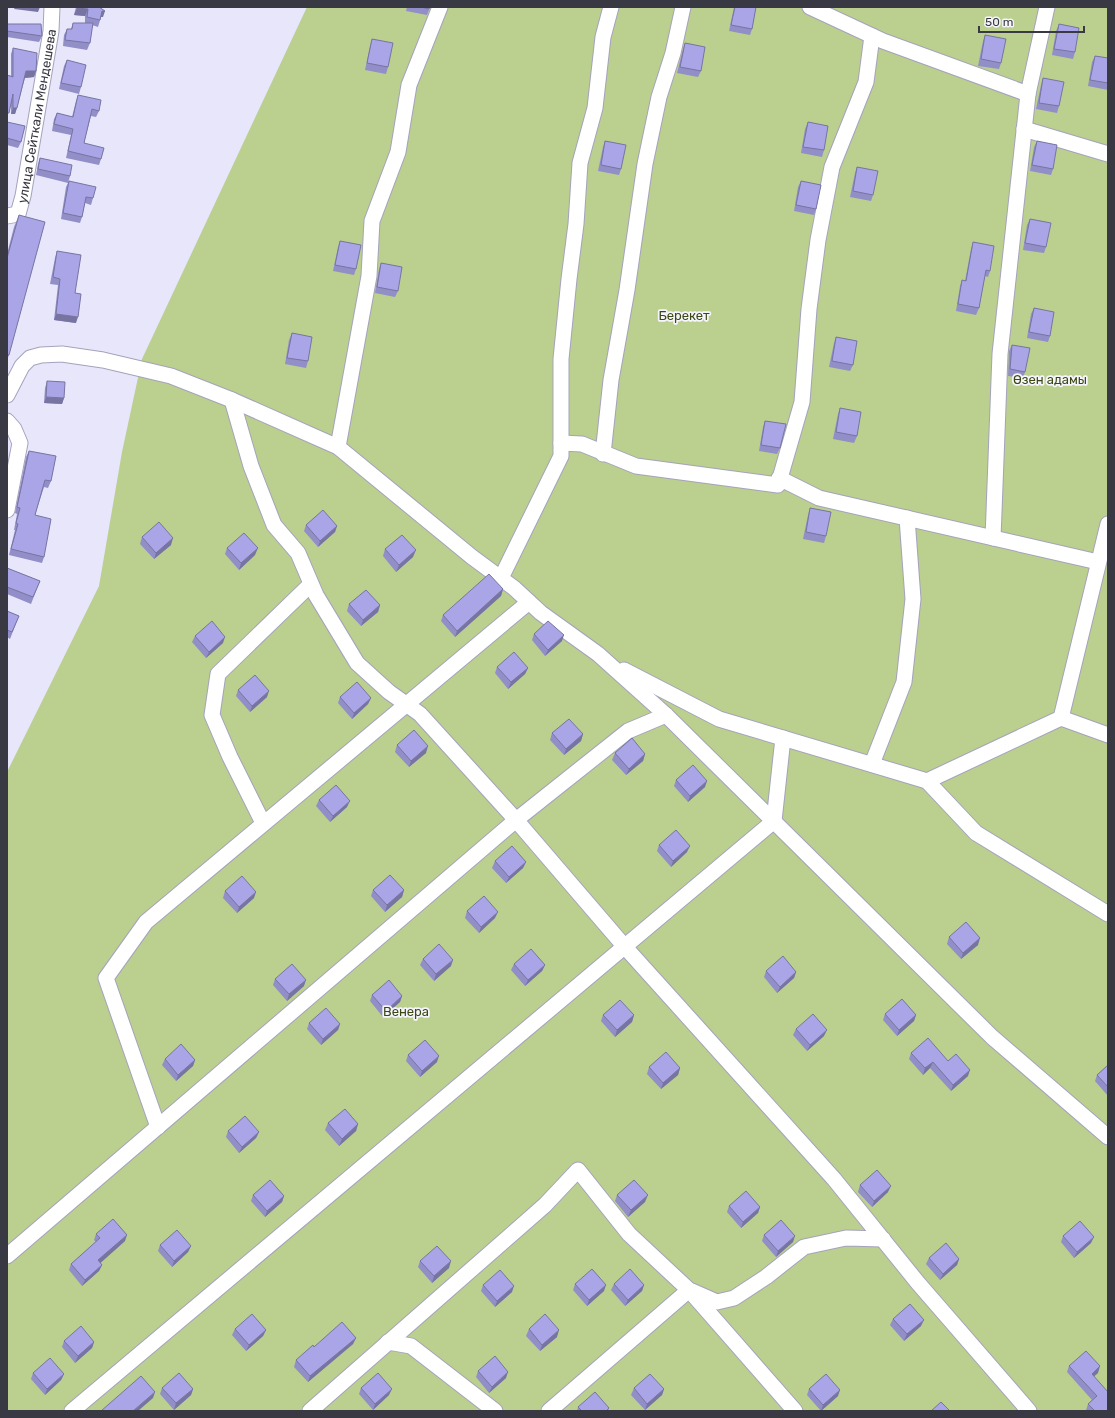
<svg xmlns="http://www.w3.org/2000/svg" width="1115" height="1418" font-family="Rubik,sans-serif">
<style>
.green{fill:#bbcf8f}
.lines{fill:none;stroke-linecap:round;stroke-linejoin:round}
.minor-casing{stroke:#a4a3bc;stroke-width:17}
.minor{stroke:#fff;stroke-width:15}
.wall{fill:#928ec7}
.shaded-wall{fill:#7774a2}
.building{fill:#aaa5e7;stroke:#7774a2}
.labels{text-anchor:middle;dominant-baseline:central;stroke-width:3.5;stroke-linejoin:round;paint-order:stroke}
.street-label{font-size:13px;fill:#393943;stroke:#f5f5fb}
.park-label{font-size:13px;fill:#3b4815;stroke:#f5f5fb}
</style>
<rect width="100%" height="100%" fill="#e7e6fb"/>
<path class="green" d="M307,7H1108V1411H7V772L99,586L122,452L142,359Z"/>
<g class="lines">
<defs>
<g id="minor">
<path d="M810,7L883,41L1028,94"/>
<path d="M1024,129L1108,154"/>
<path id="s1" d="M7,216L18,214L23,196L51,31L52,7"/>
<path d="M7,395L22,366L30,358L41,355L62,354L103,360L171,376L232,400L338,447L472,557L514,588L541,613L598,654L666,715L992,1037L1108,1137"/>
<path d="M232,400L251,466L274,525L298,553L316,595L357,663L389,692L420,714L516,820L625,947L834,1179L918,1283L1029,1411"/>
<path d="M7,421L14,429L20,443L7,510"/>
<path d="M561,443L582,444L636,466L778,485L802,402L809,309L818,240L832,167L866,82L872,36"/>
<path d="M338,447L369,276L372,221L398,152L409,85L440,7"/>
<path d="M603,454L611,380L627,290L645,164L659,97L673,53L683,7"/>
<path d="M779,478L819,498L1098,562"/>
<path d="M993,538L1000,354L1028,94L1047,7"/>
<path d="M501,578L561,456V359L569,279L576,224L580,163L595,108L603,37L611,7"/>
<path d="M624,670L719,719L927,781L1061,718L1108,735"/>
<path d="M1061,718L1108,524"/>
<path d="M872,764L904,682L913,599L907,518"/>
<path d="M927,781L976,833L1108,914"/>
<path d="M263,823L230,757L212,715L218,674L311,584"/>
<path d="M158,1127L106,978L146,922L529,602"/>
<path d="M7,1256L516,820L628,731L666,715"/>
<path d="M692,1291L717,1302L734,1298L766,1277L804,1247L846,1238L883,1239"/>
<path d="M388,1342L411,1346L495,1411"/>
<path d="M72,1411L774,821L783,738"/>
<path d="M310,1411L545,1205L578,1170L629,1234L689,1290L795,1411"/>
<path d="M549,1411L689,1290"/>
</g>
</defs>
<use href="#minor" class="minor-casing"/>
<use href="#minor" class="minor"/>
</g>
<path class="wall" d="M76,7H99L103,17H101L98,27L92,25L90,43L87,50L63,46L64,35L67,29H71L73,23H85V16L74,15Z
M407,7H430L427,15L406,11Z
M734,7H756L752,29L750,35L729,31Z
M7,24L42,36L39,42L7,37Z
M1059,24L1075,52L1073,59L1052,55L1056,31Z
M985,35L1001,63L999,69L978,66L983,41Z
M372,39L388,67L386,74L365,70L370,46Z
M685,43L701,71L698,77L677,73L683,49Z
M13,48L36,71L34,77L25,78L15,114H11V103L7,117V75L11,76V54Z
M1095,56L1108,58V90L1088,86L1092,62Z
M67,60L81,87L79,94L59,89L64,66Z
M1043,78L1059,106L1057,113L1036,109L1041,85Z
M78,95L99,111L96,117L91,116L84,143L101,159L99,165L66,158L71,135L52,131L54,119L57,113L72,117L76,101Z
M7,122L21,142L18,148L7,145Z
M808,122L824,150L822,157L801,153L805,129Z
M605,141L621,169L619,175L598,171L603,147Z
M1037,141L1053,169L1051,175L1030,171L1034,147Z
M40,158L70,176L68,183L36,175L38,164Z
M857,167L873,195L871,201L850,197L855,173Z
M69,181L93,198L91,205L85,203L82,217L80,223L61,219L66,187Z
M801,181L816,209L814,215L794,211L798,187Z
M19,215L9,355L7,360V254L14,227Z
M1030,219L1046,247L1044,253L1023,250L1027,225Z
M340,241L356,269L354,275L333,271L338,247Z
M973,242L990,271L988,277L985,276L979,308L976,315L956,311L960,286L962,280L965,281L971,249Z
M57,251L76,323L54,320L58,285L50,284L55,258Z
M381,263L398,291L395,297L375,293L379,269Z
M1034,308L1050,336L1048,342L1027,338L1031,314Z
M292,333L308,361L306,368L285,364L289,340Z
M836,337L853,365L850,371L829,367L834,343Z
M1012,345L1025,372L1023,378L1008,376L1009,351Z
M47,381L64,398L62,404L44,403L45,388Z
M840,408L857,436L854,443L833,439L838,414Z
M765,421L780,448L777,454L759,451L763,427Z
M29,451L51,481L48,488L44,487L35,515L44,557L42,563L9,555L15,530H14L17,514L15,513L26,457Z
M810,508L826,536L824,543L803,539L808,515Z
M306,525L337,526L335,532L318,547L304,531Z
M142,537L171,545L154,559L140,544Z
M227,548L255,555L239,570L225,554Z
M385,549L413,557L396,572L383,556Z
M7,568L40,581L31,604L7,594Z
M503,589L501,596L455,637L441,621L443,615Z
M349,604L380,605L378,612L361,626L347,611Z
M7,611L19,616L10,639L7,637Z
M534,634L562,641L545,656L532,640Z
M195,636L223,643L206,658L192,642Z
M497,667L528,668L525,674L508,689L495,673Z
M238,690L267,697L250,712L236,696Z
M340,697L371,698L368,704L352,719L338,703Z
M552,733L583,734L581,741L564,755L550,740Z
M397,745L426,753L409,767L395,752Z
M615,753L645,754L643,761L626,775L612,760Z
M676,780L705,787L688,802L674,786Z
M319,800L347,807L330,822L316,806Z
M659,845L687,852L671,867L657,851Z
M495,861L526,862L523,868L506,883L492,868Z
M373,890H404L402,897L385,912L371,896Z
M225,891L254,898L237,913L223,898Z
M467,911L495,918L479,933L465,918Z
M949,937L978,945L961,959L947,944Z
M423,959L451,966L434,981L420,965Z
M514,964L545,965L542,971L525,986L511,970Z
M766,971L796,972L794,978L777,993L764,977Z
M275,979L304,986L287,1001L273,985Z
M372,995L402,996L400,1002L383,1017L370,1001Z
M885,1014L916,1015L914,1021L897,1036L883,1020Z
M603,1015H634L632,1022L615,1037L601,1021Z
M309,1023L340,1024L338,1030L321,1045L307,1029Z
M796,1029L824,1036L807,1051L793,1035Z
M911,1053L948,1061L968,1076L951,1091L930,1068L923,1075L909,1059Z
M408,1055L437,1062L420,1077L406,1061Z
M165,1059L195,1060L193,1066L176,1081L162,1065Z
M1108,1065V1096L1095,1081L1097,1075Z
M649,1067L680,1068L678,1075L661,1089L647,1074Z
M328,1123L358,1124L356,1131L339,1146L325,1130Z
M228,1131L259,1132L256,1138L239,1153L226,1137Z
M860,1185L888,1192L872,1207L858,1192Z
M253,1195L284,1196L282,1202L265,1217L251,1201Z
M617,1195L645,1202L628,1217L615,1201Z
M729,1206L760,1207L758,1213L741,1228L727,1212Z
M96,1234L125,1241L100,1263L102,1265L99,1271L82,1286L69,1270L71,1264L96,1242L94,1240Z
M764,1235L793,1242L776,1257L762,1241Z
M1063,1236L1091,1243L1074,1258L1061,1242Z
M160,1245L191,1246L188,1252L172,1267L158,1251Z
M929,1258L959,1259L957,1265L940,1280L926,1264Z
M420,1261L449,1268L432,1283L418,1267Z
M575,1284L604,1291L587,1306L573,1290Z
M614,1284L644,1285L642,1291L625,1306L611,1290Z
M483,1285L512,1292L495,1307L481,1291Z
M893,1319L921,1326L904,1341L890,1325Z
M235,1329L266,1330L263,1336L246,1351L232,1335Z
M529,1329L557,1337L540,1351L526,1336Z
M356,1338L353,1344L308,1382L294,1367L296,1360L314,1347Z
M64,1341L94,1342L92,1348L75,1363L62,1347Z
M1069,1366L1098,1373L1094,1376L1108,1411H1087L1086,1410L1088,1404L1092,1400L1067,1372Z
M478,1371L506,1378L489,1393L476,1377Z
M33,1373L64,1374L61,1380L45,1395L31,1379Z
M162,1388L193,1389L191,1395L174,1410L160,1394Z
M361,1388L389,1395L373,1410L359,1394Z
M634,1388L664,1389L662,1395L645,1410L631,1395Z
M809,1389L838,1396L821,1411L807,1395Z
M578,1407L609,1408L608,1411H577Z"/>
<path class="shaded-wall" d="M15,7H40L38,12L14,9Z
M77,8L88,9L85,16L74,15Z
M102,11H105L103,17H100Z
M26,71H36L34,77L24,78Z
M13,108H17L15,114H11Z
M56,314L78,317L76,323L54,320Z
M46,397L64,398L62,404L44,403Z
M337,526L335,532L318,547L320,541Z
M173,538L171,545L154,559L156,553Z
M258,548L255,555L239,570L241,563Z
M416,550L413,557L396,572L399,565Z
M503,589L501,596L455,637L457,631Z
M380,605L378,612L361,626L363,620Z
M564,635L562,641L545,656L548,650Z
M225,637L223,643L206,658L209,652Z
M528,668L525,674L508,689L511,682Z
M269,691L267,697L250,712L252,706Z
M371,698L368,704L352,719L354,713Z
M583,734L581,741L564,755L566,749Z
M428,746L426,753L409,767L411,761Z
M645,754L643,761L626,775L629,769Z
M707,781L705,787L688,802L690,796Z
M350,801L347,807L330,822L333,816Z
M690,846L687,852L671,867L673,861Z
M526,862L523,868L506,883L509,877Z
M404,890L402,897L385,912L387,905Z
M256,892L254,898L237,913L239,907Z
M498,912L495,918L479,933L481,927Z
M980,938L978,945L961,959L963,953Z
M453,960L451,966L434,981L436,974Z
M545,965L542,971L525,986L528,980Z
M796,972L794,978L777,993L780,987Z
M306,980L304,986L287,1001L289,994Z
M402,996L400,1002L383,1017L386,1011Z
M634,1015L632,1022L615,1037L617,1030Z
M916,1015L914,1021L897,1036L899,1030Z
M340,1024L338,1030L321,1045L323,1039Z
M827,1030L824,1036L807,1051L810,1045Z
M439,1056L437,1062L420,1077L422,1071Z
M195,1060L193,1066L176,1081L178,1075Z
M933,1062L930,1068L923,1075L925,1068Z
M680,1068L678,1075L661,1089L663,1083Z
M970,1070L968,1076L951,1091L953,1085Z
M358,1124L356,1131L339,1146L342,1139Z
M259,1132L256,1138L239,1153L242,1147Z
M891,1186L888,1192L872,1207L874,1201Z
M648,1195L645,1202L628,1217L631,1210Z
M284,1196L282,1202L265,1217L267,1211Z
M760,1207L758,1213L741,1228L743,1222Z
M127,1235L125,1241L96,1267L98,1260Z
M795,1236L793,1242L776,1257L778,1251Z
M1094,1237L1091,1243L1074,1258L1077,1252Z
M191,1246L188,1252L172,1267L174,1261Z
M959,1259L957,1265L940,1280L943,1274Z
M451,1261L449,1268L432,1283L434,1276Z
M102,1265L99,1271L82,1286L85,1280Z
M606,1285L604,1291L587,1306L589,1300Z
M644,1285L642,1291L625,1306L628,1300Z
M514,1286L512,1292L495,1307L497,1301Z
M924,1320L921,1326L904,1341L907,1334Z
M266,1330L263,1336L246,1351L249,1345Z
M559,1330L557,1337L540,1351L542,1345Z
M356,1338L353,1344L308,1382L310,1376Z
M94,1342L92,1348L75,1363L78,1356Z
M1100,1366L1098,1373L1090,1380L1092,1374Z
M508,1372L506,1378L489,1393L492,1387Z
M64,1374L61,1380L45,1395L47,1389Z
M193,1389L191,1395L174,1410L176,1403Z
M392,1389L389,1395L373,1410L375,1404Z
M664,1389L662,1395L645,1410L647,1404Z
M840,1390L838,1396L821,1411L823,1405Z
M155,1392L153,1398L138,1411H133Z"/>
<path class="building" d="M77,7H99L105,11H102L100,20L87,17L88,9L77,8Z
M421,7H430L429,9Z
M735,7H756L752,29L731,25Z
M73,23H93L90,43L65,40L67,29H72Z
M7,24H41L42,36L7,31Z
M1059,24L1079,28L1075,52L1054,49Z
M985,35L1006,39L1001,63L981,59Z
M372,39L393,43L388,67L367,63Z
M685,43L705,47L701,71L680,67Z
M13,48L37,53L36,71H26L17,108H13V94L9,113H7V75L13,77Z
M1095,56L1108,58V83L1090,80Z
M67,60L86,65L81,87L61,83Z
M1043,78L1064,82L1059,106L1039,103Z
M78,95L101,100L99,111L92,109L84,143L104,148L101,159L68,151L73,129L54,124L57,113L73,117Z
M7,122L25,126L21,142L7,138Z
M808,122L828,126L824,150L803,147Z
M605,141L626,145L621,169L601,165Z
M1037,141L1057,145L1053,169L1032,165Z
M40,158L72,165L70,176L38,169Z
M857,167L878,171L873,195L853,191Z
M69,181L96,187L93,198L86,197L82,217L63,213Z
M801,181L821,185L816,209L796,205Z
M19,215L45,222L9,355H7V258Z
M1030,219L1051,223L1046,247L1025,243Z
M340,241L361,245L356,269L335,265Z
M973,242L994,246L990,271L986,270L979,308L958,304L962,280L966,281Z
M57,251L81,255L75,293L81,294L78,317L56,314L60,279L53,277Z
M381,263L402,267L398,291L377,287Z
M1034,308L1054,312L1050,336L1029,332Z
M292,333L312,337L308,361L287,358Z
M836,337L857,341L853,365L832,361Z
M1012,345L1030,348L1025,372L1010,369Z
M47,381L65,382L64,398L46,397Z
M840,408L861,412L857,436L836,432Z
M765,421L786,424L780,448L761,445Z
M29,451L56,456L51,481L45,480L35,515L51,519L44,557L11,549L18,524L16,523L20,508L17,507Z
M810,508L831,512L826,536L806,532Z
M323,510L337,526L320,541L306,525Z
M159,522L173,538L156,553L142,537Z
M244,533L258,548L241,563L227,548Z
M402,535L416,550L399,565L385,549Z
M7,568L40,581L33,597L7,587Z
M489,574L503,589L457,631L443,615Z
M366,590L380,605L363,620L349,604Z
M7,611L19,616L12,632L7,630Z
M212,621L225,637L209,652L195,636Z
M548,621L564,635L548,650L534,634Z
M514,652L528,668L511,682L497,667Z
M255,675L269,691L252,706L238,690Z
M357,682L371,698L354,713L340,697Z
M569,719L583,734L566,749L552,733Z
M414,730L428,746L411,761L397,745Z
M632,738L645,754L629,769L615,753Z
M693,765L707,781L690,796L676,780Z
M336,785L350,801L333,816L319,800Z
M676,830L690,846L673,861L659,845Z
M512,846L526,862L509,877L495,861Z
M390,875L404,890L387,905L373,890Z
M242,876L256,892L239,907L225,891Z
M484,896L498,912L481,927L467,911Z
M966,922L980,938L963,953L949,937Z
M439,944L453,960L436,974L423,959Z
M531,949L545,965L528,980L514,964Z
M783,956L796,972L780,987L766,971Z
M292,964L306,980L289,994L275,979Z
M389,980L402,996L386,1011L372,995Z
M902,999L916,1015L899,1030L885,1014Z
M620,1000L634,1015L617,1030L603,1015Z
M326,1008L340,1024L323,1039L309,1023Z
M813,1014L827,1030L810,1045L796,1029Z
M928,1038L948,1061L956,1054L970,1070L953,1085L933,1062L925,1068L911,1053Z
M425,1040L439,1056L422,1071L408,1055Z
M181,1044L195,1060L178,1075L165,1059Z
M666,1052L680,1068L663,1083L649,1067Z
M1108,1065V1087L1097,1075Z
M345,1109L358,1124L342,1139L328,1123Z
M245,1116L259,1132L242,1147L228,1131Z
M877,1170L891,1186L874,1201L860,1185Z
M270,1180L284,1196L267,1211L253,1195Z
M634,1180L648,1195L631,1210L617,1195Z
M746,1191L760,1207L743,1222L729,1206Z
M113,1219L127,1235L98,1260L102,1265L85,1280L71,1264L100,1238L96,1234Z
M781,1220L795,1236L778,1251L764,1235Z
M1080,1221L1094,1237L1077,1252L1063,1236Z
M177,1230L191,1246L174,1261L160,1245Z
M946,1243L959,1259L943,1274L929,1258Z
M437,1246L451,1261L434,1276L420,1261Z
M592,1269L606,1285L589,1300L575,1284Z
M630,1269L644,1285L628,1300L614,1284Z
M500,1270L514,1286L497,1301L483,1285Z
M910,1304L924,1320L907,1334L893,1319Z
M252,1314L266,1330L249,1345L235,1329Z
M545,1314L559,1330L542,1345L529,1329Z
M342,1322L356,1338L310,1376L296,1360L313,1345L314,1347Z
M81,1326L94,1342L78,1356L64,1341Z
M1086,1351L1100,1366L1092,1374L1108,1392V1411H1095L1088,1404L1097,1396L1069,1366Z
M495,1356L508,1372L492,1387L478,1371Z
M50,1358L64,1374L47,1389L33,1373Z
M179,1373L193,1389L176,1403L162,1388Z
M378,1373L392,1389L375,1404L361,1388Z
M650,1374L664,1389L647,1404L634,1388Z
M826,1374L840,1390L823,1405L809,1389Z
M141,1376L155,1392L133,1411H101Z
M595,1392L609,1408L606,1411H582L578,1407Z
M941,1402L950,1411H931Z"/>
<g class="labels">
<g class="street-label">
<text stroke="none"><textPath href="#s1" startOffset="111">улица Сейткали Мендешева</textPath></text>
</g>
<g class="park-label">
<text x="684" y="315">Берекет</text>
<text x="1050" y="379">Өзен адамы</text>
<text x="406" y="1011">Венера</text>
</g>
</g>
<rect width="1115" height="1418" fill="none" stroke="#393943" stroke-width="16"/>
<path d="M979 26v6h105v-6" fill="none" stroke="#393943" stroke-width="2"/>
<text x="985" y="26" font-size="12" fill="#393943" stroke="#f5f5fb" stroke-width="3" paint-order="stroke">50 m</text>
</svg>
